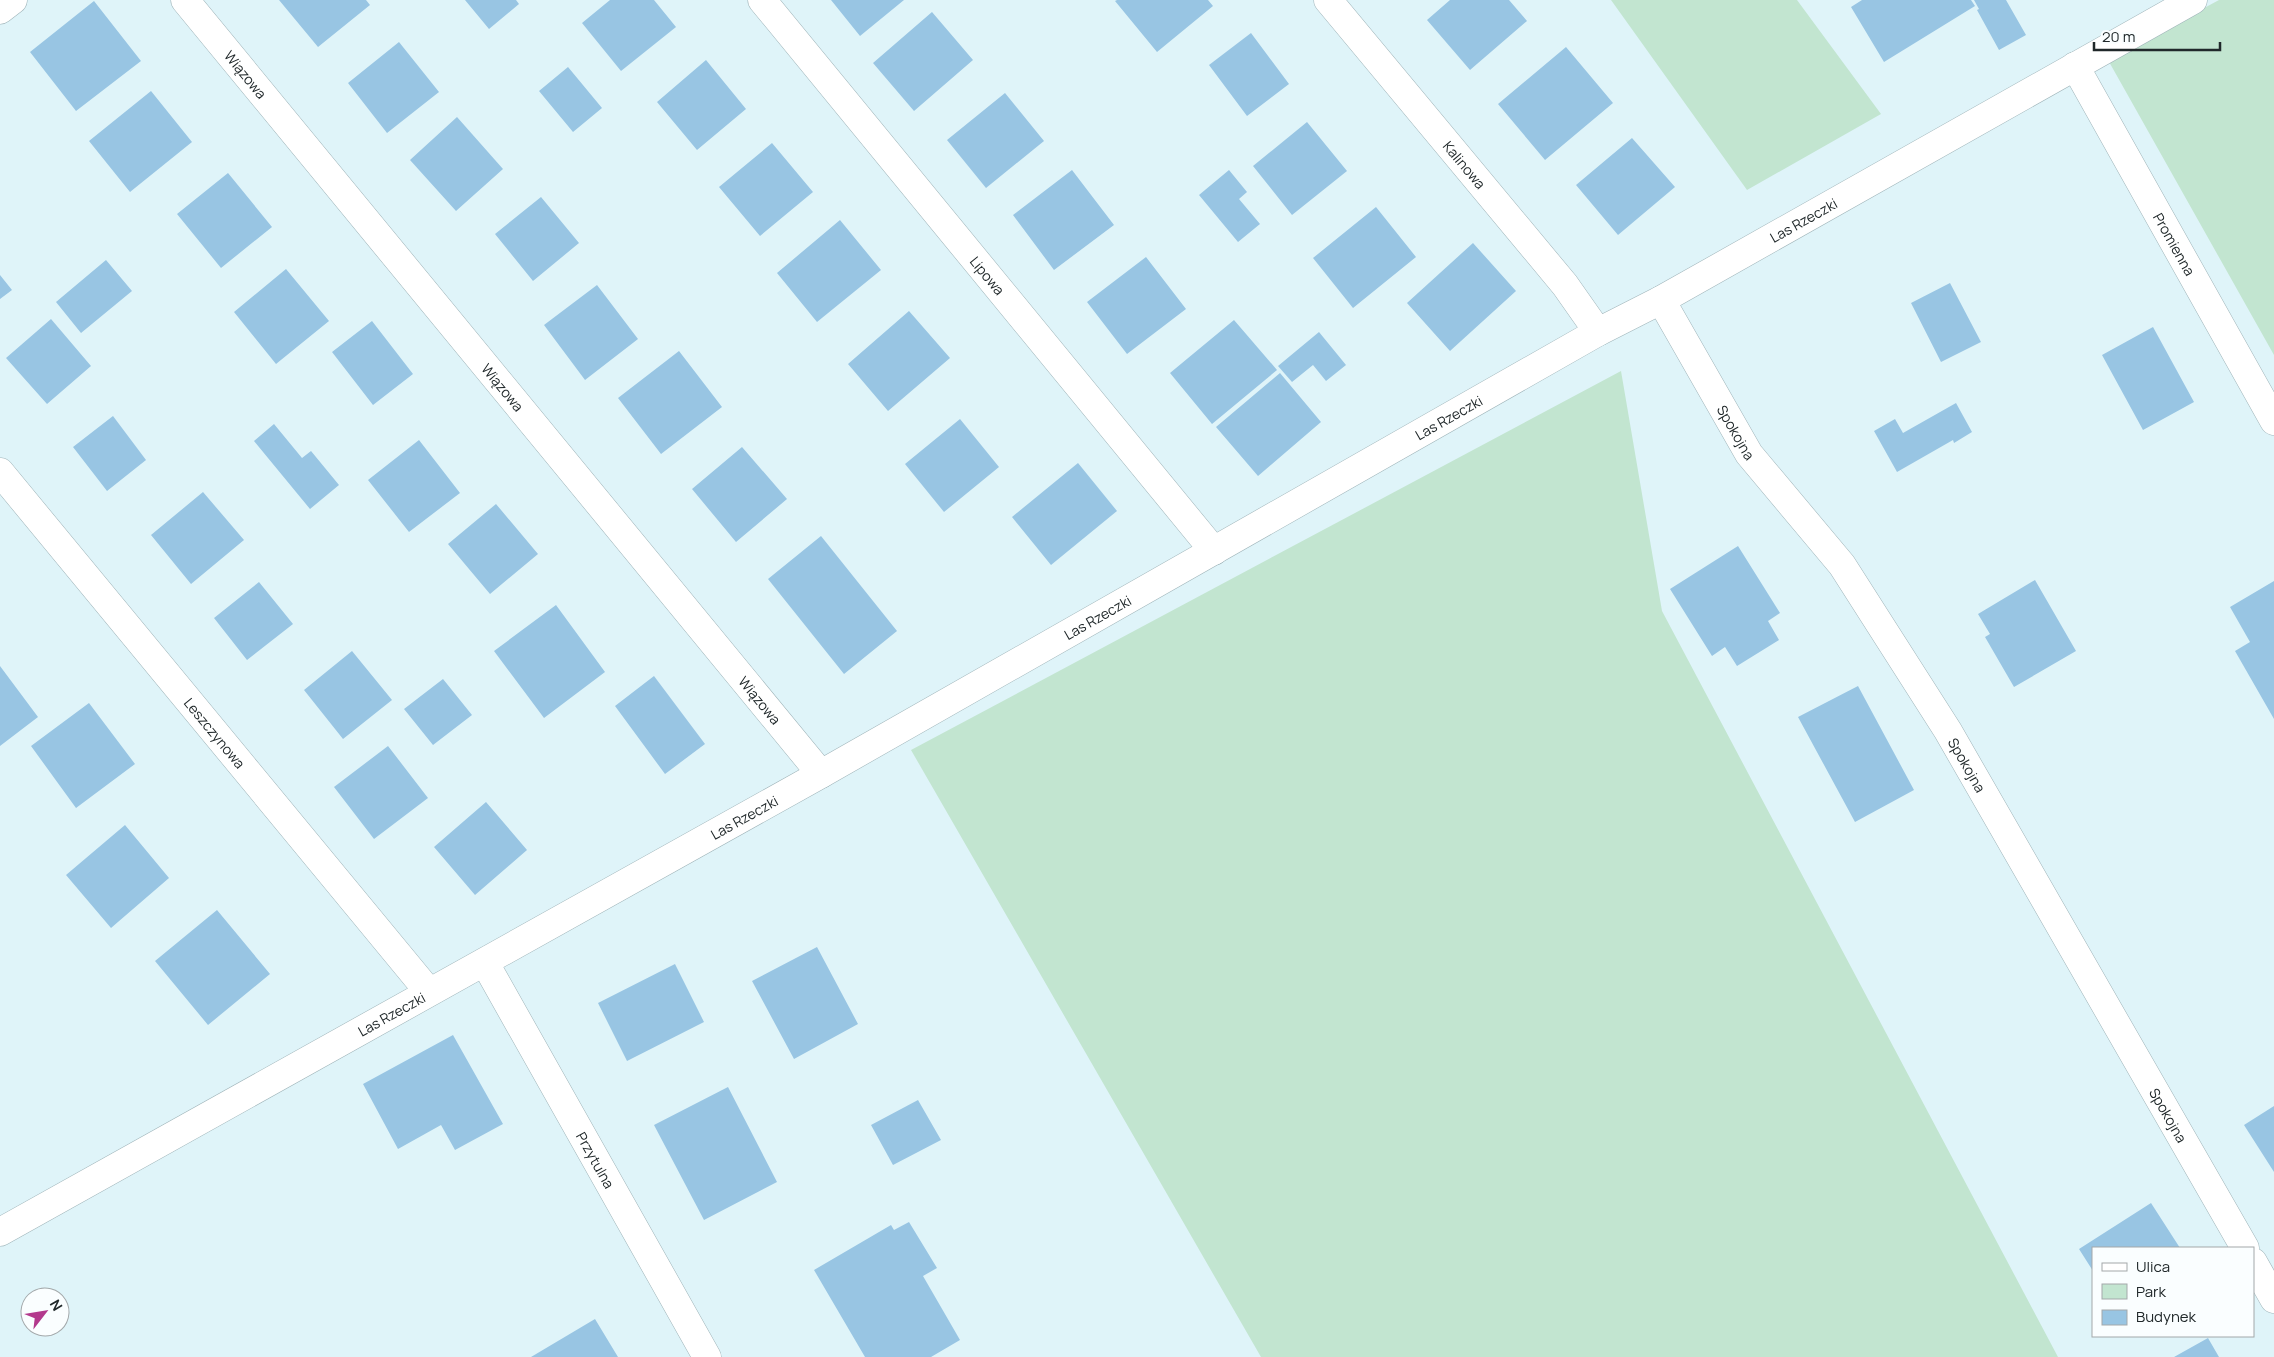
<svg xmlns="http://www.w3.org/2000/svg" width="2274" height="1357" font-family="Manrope,sans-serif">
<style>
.green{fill:#c2e5d0}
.building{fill:#98c5e3}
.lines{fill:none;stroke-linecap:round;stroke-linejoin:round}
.street-casing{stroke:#9fb4b9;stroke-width:29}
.street{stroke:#fff;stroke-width:28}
.labels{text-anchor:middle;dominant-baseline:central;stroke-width:5;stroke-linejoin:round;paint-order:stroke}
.street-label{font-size:14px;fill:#20282a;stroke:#fafeff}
</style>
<rect width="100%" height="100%" fill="#dff4f9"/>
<path class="green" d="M1611,0H1797L1881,114L1747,190Z
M2219,0H2274V355L2108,60Z
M1621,371L1662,611L2058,1357H1261L911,750Z"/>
<path class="building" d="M279,0H366L370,5L318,47Z
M465,0H516L519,4L489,29Z
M610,0H654L676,27L621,71L582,23Z
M831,0H904L860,36Z
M1117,0H1208L1213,6L1157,52L1115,1Z
M1450,0H1509L1527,21L1470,70L1427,20Z
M1862,0H1971L1975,6L1884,62L1851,7Z
M1974,0H2006L2026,35L1999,50L1977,10L1979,9Z
M94,1L141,61L76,111L30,52Z
M932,12L973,60L914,111L873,63Z
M1251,33L1289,84L1247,116L1209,65Z
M399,42L439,92L387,133L348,83Z
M1566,47L1613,103L1545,160L1498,104Z
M706,60L746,109L697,150L657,102Z
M568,67L602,108L573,132L539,91Z
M151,91L192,142L130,192L89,141Z
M1005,93L1044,141L986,188L947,140Z
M457,117L503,169L456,211L410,160Z
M1307,122L1347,171L1292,215L1253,166Z
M1632,138L1675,187L1618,235L1576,185Z
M772,143L813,192L760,236L719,187Z
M1072,170L1114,225L1054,270L1013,215Z
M1229,170L1247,192L1239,199L1260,224L1238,242L1199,195Z
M228,173L272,227L221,268L177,214Z
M541,197L579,243L533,281L495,234Z
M1376,207L1416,257L1353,308L1313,258Z
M840,220L881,270L817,322L777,273Z
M1473,243L1516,291L1450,351L1407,303Z
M1146,257L1186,309L1127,354L1087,302Z
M106,260L132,291L81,333L56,302Z
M286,269L329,321L276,364L234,312Z
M0,275L12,290L0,299Z
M1950,283L1981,342L1941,362L1911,303Z
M597,285L638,339L585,380L544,325Z
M909,311L950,358L888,411L848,364Z
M51,319L91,366L47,404L6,358Z
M1234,320L1277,370L1212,424L1170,373Z
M372,321L413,374L373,405L332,352Z
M2153,327L2194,402L2143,430L2102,355Z
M1319,332L1346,365L1326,381L1313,365L1292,382L1278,366Z
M679,351L722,407L661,454L618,398Z
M1280,373L1321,422L1258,476L1216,427Z
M1956,403L1972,432L1954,443L1953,440L1897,472L1874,431L1895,419L1903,433Z
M113,416L146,460L107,491L73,447Z
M960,419L999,467L944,512L905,464Z
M274,424L302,458L311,451L339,485L310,509L254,441Z
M419,440L460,493L409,532L368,480Z
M742,447L787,499L736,542L692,489Z
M1078,463L1117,511L1051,565L1012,517Z
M203,492L244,540L191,584L151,535Z
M496,504L538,554L490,594L448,544Z
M821,536L897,631L844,674L768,579Z
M1738,546L1780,613L1768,621L1779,640L1737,666L1725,647L1712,656L1670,589Z
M2035,580L2076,651L2014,687L1985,637L1990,634L1978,614Z
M2274,581V719L2235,651L2250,642L2230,607Z
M259,582L293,624L247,660L214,618Z
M556,605L605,672L544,718L494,651Z
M352,651L392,700L343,739L304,690Z
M0,666L38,717L0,746Z
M654,676L705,744L665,774L615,706Z
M443,679L472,715L433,745L404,709Z
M1858,686L1914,790L1855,822L1798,717Z
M89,703L135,764L76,808L31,746Z
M388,746L428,798L374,839L334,787Z
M486,802L527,850L475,895L434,847Z
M125,825L169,878L111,928L66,875Z
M217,910L270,974L208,1025L155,961Z
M817,947L858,1024L794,1059L752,981Z
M675,964L704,1022L627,1061L598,1003Z
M453,1035L503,1124L455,1150L441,1125L398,1149L363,1084Z
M728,1087L777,1182L704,1220L654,1125Z
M918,1100L941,1140L893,1165L871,1125Z
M2274,1106V1172L2244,1125Z
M2151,1203L2180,1248H2093V1271L2079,1249Z
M909,1222L937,1268L923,1276L960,1340L931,1357H865L814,1270L891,1225L894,1230Z
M595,1319L618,1357H531Z
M2208,1338L2219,1357H2174Z"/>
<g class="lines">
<defs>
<g id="street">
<path id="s1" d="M185,0L821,774"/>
<path id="s2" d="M762,0L1214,551"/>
<path id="s3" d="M1328,0L1565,285L1598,332"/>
<path d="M0,10L13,0"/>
<path id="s4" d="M2075,66L2274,421"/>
<path id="s5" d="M1661,300L1749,454L1842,565L1948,731L2245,1248"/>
<path id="s6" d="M0,472L429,992"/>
<path id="s7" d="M485,963L707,1357"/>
<path id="s8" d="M0,1232L821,774L1598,332L1661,300L2193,0"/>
<path d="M2253,1262L2274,1299"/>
</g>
</defs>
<use href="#street" class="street-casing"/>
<use href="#street" class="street"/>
</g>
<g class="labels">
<g class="street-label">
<text stroke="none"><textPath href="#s1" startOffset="96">Wiązowa</textPath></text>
<text stroke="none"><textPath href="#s3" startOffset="214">Kalinowa</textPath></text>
<text stroke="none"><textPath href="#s8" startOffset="2068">Las Rzeczki</textPath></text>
<text stroke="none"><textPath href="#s4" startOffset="204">Promienna</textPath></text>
<text stroke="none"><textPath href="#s2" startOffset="356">Lipowa</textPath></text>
<text stroke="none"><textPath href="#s1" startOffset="501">Wiązowa</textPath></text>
<text stroke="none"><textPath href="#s8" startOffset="1662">Las Rzeczki</textPath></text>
<text stroke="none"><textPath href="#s5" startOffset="152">Spokojna</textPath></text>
<text stroke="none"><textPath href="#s8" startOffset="1258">Las Rzeczki</textPath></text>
<text stroke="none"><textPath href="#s1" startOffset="906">Wiązowa</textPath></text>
<text stroke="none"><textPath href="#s6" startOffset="338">Leszczynowa</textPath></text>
<text stroke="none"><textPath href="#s5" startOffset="558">Spokojna</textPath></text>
<text stroke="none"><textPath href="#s8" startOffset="852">Las Rzeczki</textPath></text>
<text stroke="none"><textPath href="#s8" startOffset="448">Las Rzeczki</textPath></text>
<text stroke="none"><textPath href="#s5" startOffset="962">Spokojna</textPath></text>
<text stroke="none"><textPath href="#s7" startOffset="226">Przytulna</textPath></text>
</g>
</g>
<rect x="2092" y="1247" width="162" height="90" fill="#fafeff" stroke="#a3a8aa"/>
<rect x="2102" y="1263" width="25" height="8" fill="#ffffff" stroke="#a3a8aa"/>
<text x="2136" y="1272" font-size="15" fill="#20282a">Ulica</text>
<rect x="2102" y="1284" width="25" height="15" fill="#c2e5d0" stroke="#a3a8aa"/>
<text x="2136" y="1297" font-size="15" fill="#20282a">Park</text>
<rect x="2102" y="1310" width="25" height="15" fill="#98c5e3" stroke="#a3a8aa"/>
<text x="2136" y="1322" font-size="15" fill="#20282a">Budynek</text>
<g transform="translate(45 1312) rotate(59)"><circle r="24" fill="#fafeff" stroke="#a3a8aa"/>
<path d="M0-4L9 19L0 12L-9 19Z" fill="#b3398d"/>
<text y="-8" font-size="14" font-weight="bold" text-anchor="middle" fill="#20282a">N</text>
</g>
<path d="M2094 42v8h126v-8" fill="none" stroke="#20282a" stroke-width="2.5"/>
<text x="2102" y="42" font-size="15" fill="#20282a" stroke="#fafeff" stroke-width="4" paint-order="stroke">20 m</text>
</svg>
